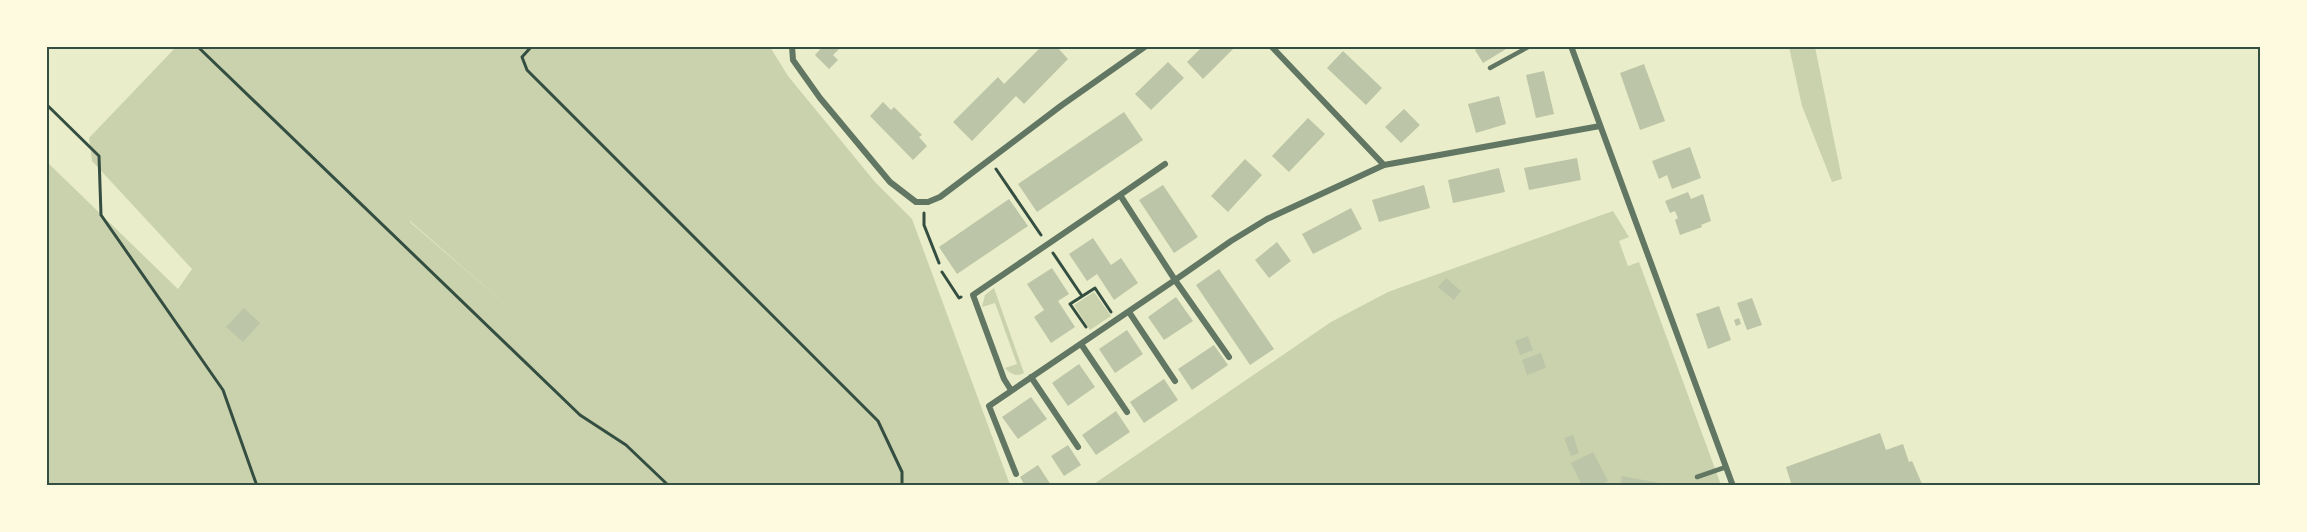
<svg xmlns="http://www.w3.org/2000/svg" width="2307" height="532" font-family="Rubik,sans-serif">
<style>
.green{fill:#cad2ad;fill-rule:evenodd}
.building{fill:#bcc5a7}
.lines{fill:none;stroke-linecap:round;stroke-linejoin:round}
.path{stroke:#344e41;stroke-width:3}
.service{stroke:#617663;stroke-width:4.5}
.minor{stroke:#617663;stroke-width:6}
.neatline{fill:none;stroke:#344e41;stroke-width:2}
</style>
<rect width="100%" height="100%" fill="#e9edc9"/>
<path class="green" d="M176,47H770L788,76L875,182L912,219L1010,485H47L46,161L178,289L192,269L92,161L89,138ZM410,221L504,303L410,222Z
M1789,47H1815L1842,179L1832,182L1802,106Z
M1613,211L1629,237L1619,241L1628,266L1639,262L1721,485L1091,486L1331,322L1388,292Z
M994,288L1024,373C1017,377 1010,374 1005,368L1017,364L995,303L982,307L985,295Z
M1094,292L1111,316L1090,330L1074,305Z"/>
<path class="building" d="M823,46H842L833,55L838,60L829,69L815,55Z
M1042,46H1056L1068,59L1024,104L1016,96L972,141L953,122L998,77L1004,84Z
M1203,46L1234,48L1203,79L1187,62Z
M1481,46H1511L1483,63L1475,50Z
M1343,51L1382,88L1366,105L1327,68Z
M1168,62L1184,78L1151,110L1135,94Z
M1644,64L1665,121L1640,130L1620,73Z
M1544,71L1554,114L1536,118L1526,75Z
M1499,96L1506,124L1476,133L1468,104Z
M883,102L891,110L894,107L922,135L919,137L927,146L913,160L870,116Z
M1404,109L1420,125L1401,143L1385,127Z
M1124,112L1143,140L1037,212L1018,184Z
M1308,118L1325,134L1289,172L1272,156Z
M1690,147L1701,178L1672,189L1667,175L1659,179L1652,161Z
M1577,158L1581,180L1529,190L1524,168Z
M1245,159L1262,175L1228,212L1211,196Z
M1499,168L1505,192L1453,203L1448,180Z
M1163,185L1198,237L1174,253L1139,200Z
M1424,185L1430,208L1379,222L1372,200Z
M1688,192L1691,199L1703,194L1711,221L1701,225L1702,227L1680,235L1675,220L1678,218L1675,211L1670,213L1665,201Z
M1009,199L1028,226L957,274L939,247Z
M1351,208L1362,229L1313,254L1302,234Z
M1093,238L1111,265L1121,258L1138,283L1114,300L1097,274L1087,281L1069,254Z
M1277,242L1291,261L1269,278L1255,260Z
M1052,268L1069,294L1058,301L1075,327L1051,343L1034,317L1044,310L1027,284Z
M1219,269L1274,349L1250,365L1196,285Z
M1446,278L1461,291L1454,300L1438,287Z
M1176,297L1193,321L1164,340L1148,317Z
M1752,298L1762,325L1747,330L1737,303Z
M1719,306L1731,340L1708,349L1696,314Z
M244,308L260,323L243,342L226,327Z
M1739,318L1741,324L1736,326L1734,320Z
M1127,330L1143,354L1115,373L1099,349Z
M1528,336L1533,350L1520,355L1515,341Z
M1214,345L1228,365L1192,390L1178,369Z
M1541,353L1546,368L1527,375L1522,360Z
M1079,364L1095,387L1068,406L1052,383Z
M1164,379L1178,400L1144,423L1130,402Z
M1031,397L1047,419L1018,439L1002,417Z
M1116,411L1130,432L1096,455L1082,435Z
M1880,433L1886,450L1903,444L1909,462L1912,461L1923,486H1884L1883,484L1878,486H1785L1791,483L1786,467Z
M1573,435L1579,453L1571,456L1564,438Z
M1068,445L1081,465L1064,476L1051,456Z
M1593,452L1608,481L1599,486H1582L1571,463Z
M1038,465L1051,485L1025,486L1020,477Z
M1622,476L1665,484V486H1620Z"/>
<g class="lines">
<path class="path" d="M197,46L580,415L626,445L669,486
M532,46L522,57L527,70L878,421L902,472V486
M46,104L99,156L101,215L223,390L257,486
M996,169L1041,235
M924,213V225L939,263
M1053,253L1082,296
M942,272L959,298L961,297
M1086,327L1070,304L1095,288L1111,312"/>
<path class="service" d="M1490,68L1530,46
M1697,477L1726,467"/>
<path class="minor" d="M792,46L793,60L820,98L890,182L916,202H928L940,197L1062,105L1146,46
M1271,46L1384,165
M1571,46L1733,486
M1120,195L1165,164
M1129,312L1175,381
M1081,344L1127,412
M1229,357L1175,280L1231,241L1267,219L1384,165L1600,126
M1031,377L1078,447
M1011,390L1004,379L973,295L1120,195L1175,280L989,406L1016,474"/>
</g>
<rect width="2307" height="532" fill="none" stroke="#fefae0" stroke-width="96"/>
<rect x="48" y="48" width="2211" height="436" class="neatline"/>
</svg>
